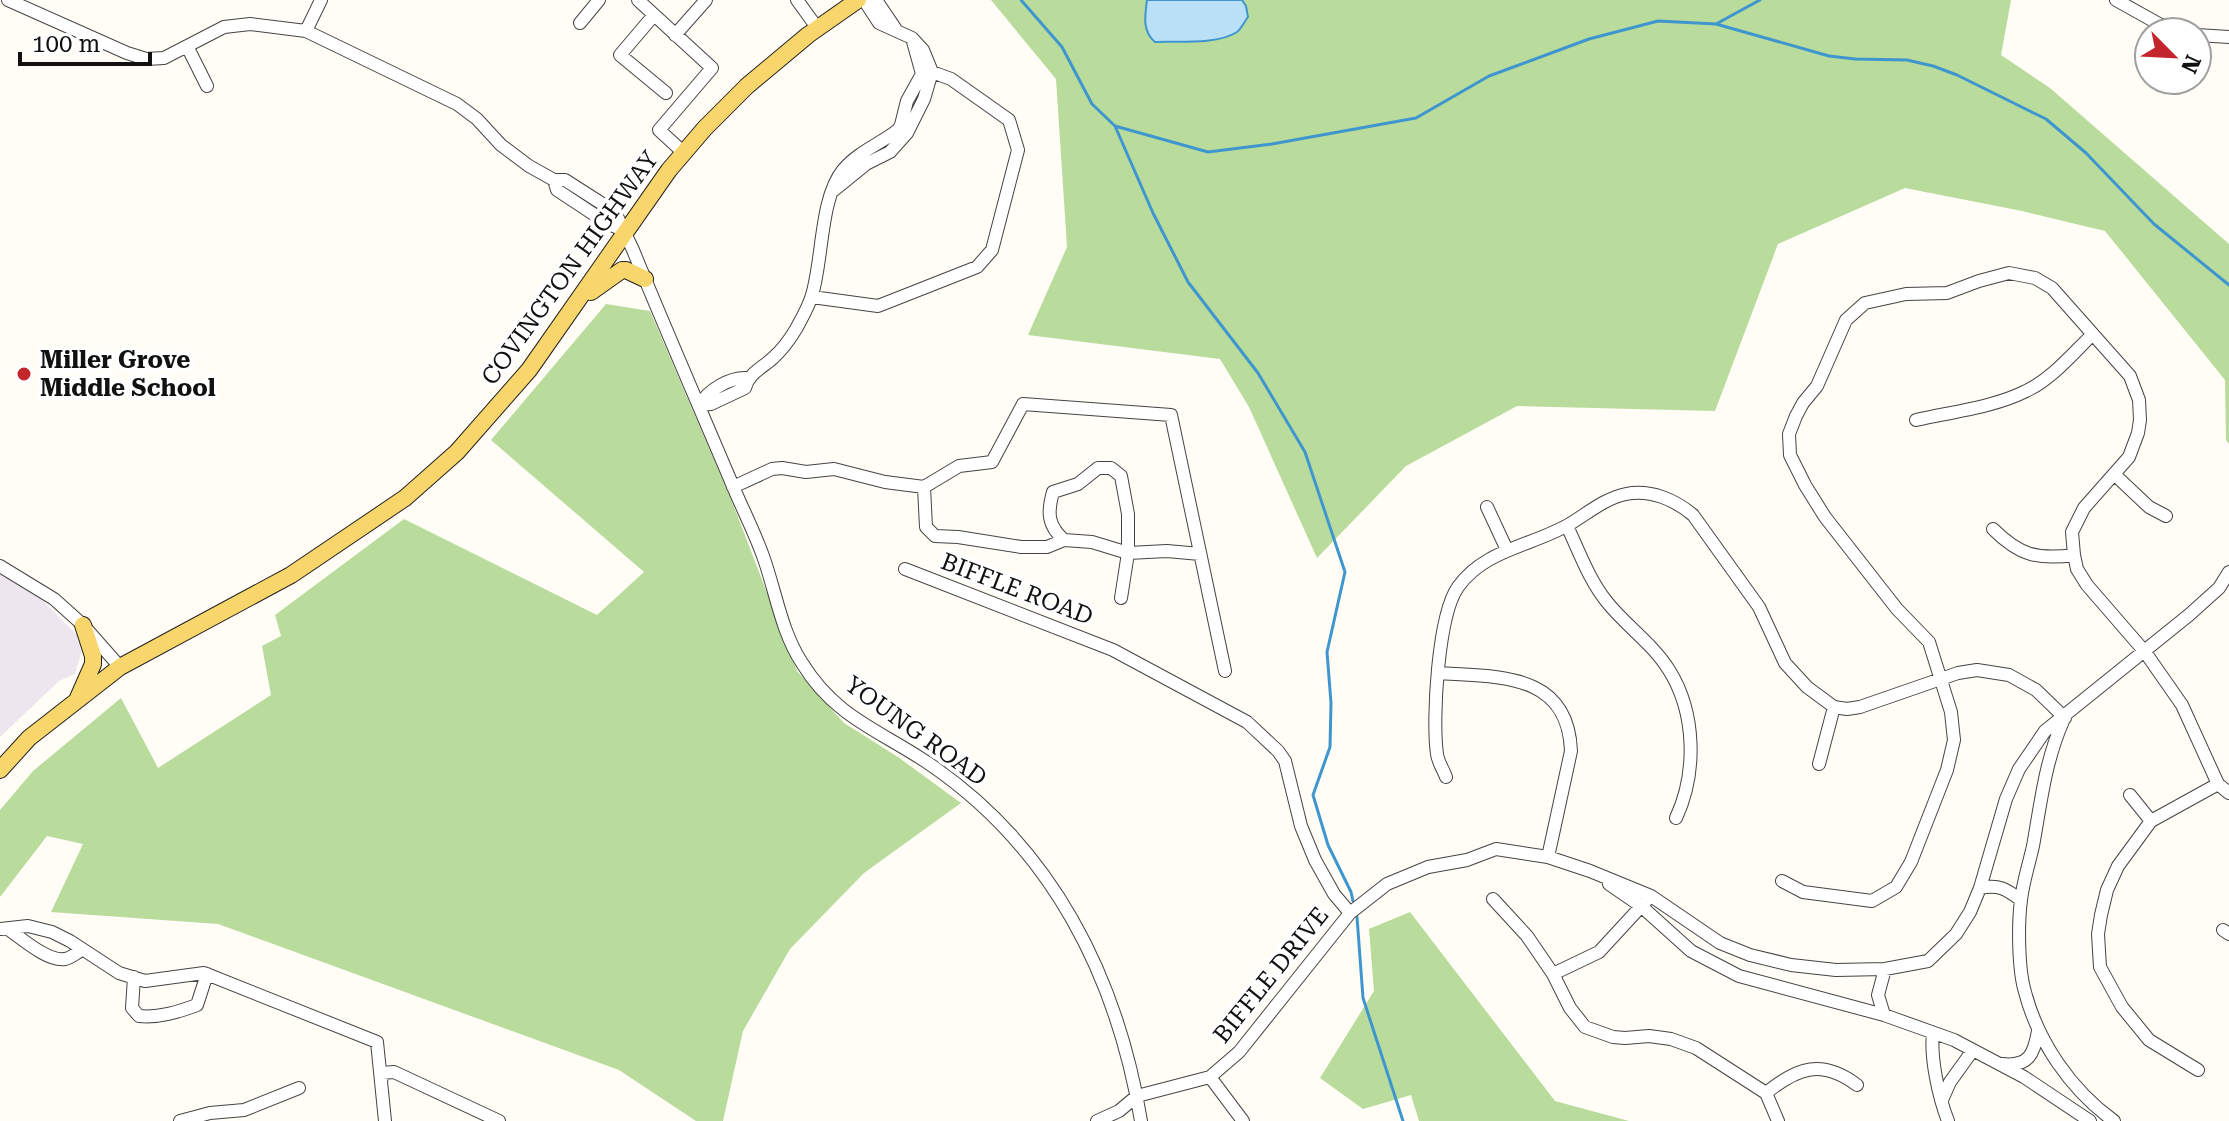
<svg xmlns="http://www.w3.org/2000/svg" width="2229" height="1121" font-family="'Roboto Serif',serif">
<style>
.industrial{fill:#eee6ef}
.forest{fill:#b9dc9c}
.water{fill:#b9e0f7;stroke:#3f96cf;stroke-width:2}
.lines{fill:none;stroke-linecap:round;stroke-linejoin:round}
.stream{stroke:#3f96cf;stroke-width:3}
.minor-casing{stroke:#444;stroke-width:14}
.major-casing{stroke:#222;stroke-width:18}
.minor{stroke:#fff;stroke-width:12}
.major{stroke:#f9d66b;stroke-width:16}
.poi-dot{fill:#c4262e;stroke:#fff;stroke-width:3}
.labels{text-anchor:middle;dominant-baseline:central;stroke-width:8;stroke-linejoin:round;paint-order:stroke}
.street-label{font-size:24px;fill:#111;stroke:#fff}
.poi-label{font-size:24px;font-weight:bold;fill:#111;stroke:#fff;text-anchor:start}
</style>
<rect width="100%" height="100%" fill="#fffdf5"/>
<path class="industrial" d="M0,574L29,587L78,636L82,650L75,674L59,681L0,737Z"/>
<path class="forest" d="M991,0H2011L2001,55L2050,88L2229,244V444L2226,440L2225,380L2105,231L2022,211L1905,188L1778,244L1715,411L1517,406L1406,466L1317,558L1249,407L1220,359L1028,335L1067,247L1056,79Z
M606,304L650,311L733,504L797,671L844,723L898,757L961,803L864,873L790,949L743,1031L723,1121H696L619,1070L218,924L51,912L83,844L47,836L0,897V810L33,771L121,698L158,768L271,695L262,646L281,636L275,615L404,519L597,615L644,572L491,440Z
M1410,912L1555,1101L1629,1121H1419L1411,1095L1363,1109L1320,1078L1374,991L1369,929Z"/>
<path class="water" d="M1147,0H1242L1246,6L1248,17C1244,22 1242,28 1237,32C1217,45 1178,41 1155,42C1142,31 1145,16 1147,0Z"/>
<g class="lines">
<path class="stream" d="M1021,0L1062,47L1092,104L1115,126L1208,152L1272,144L1416,118L1489,76L1589,39L1658,21L1716,24L1760,0
M1716,24L1829,56L1855,59L1907,60L1933,66L1957,75L2046,119L2086,153L2154,224L2229,285
M1115,126L1153,213L1188,282L1258,373L1305,452L1345,572L1327,652L1331,703L1330,747L1313,795L1328,845L1351,892L1353,901
M1357,917L1363,998L1403,1121"/>
<defs>
<path id="minor" d="M8,0L127,53L146,59L164,58L224,27L250,24L306,31L457,104L477,119L501,145L529,166L554,180H565L615,212L633,250C665,328 699,406 732,484C742,508 754,531 763,556C776,592 781,631 802,663C835,717 879,730 928,763C1052,847 1117,976 1141,1121
M638,0L712,68L659,130L684,153
M797,0L818,29
M876,0L895,28
M2116,0L2159,24L2180,32
M654,15L620,55L666,93
M580,23L599,0
M306,31L321,0
M675,35L706,0
M2197,35L2229,37
M187,46L207,86
M554,180L557,190L607,223L625,231
M834,190L866,164L890,152L907,133L924,99L932,72L923,50L912,38L879,23L864,0
M812,297L878,306L977,267L992,250L1018,150L1009,120L951,79L932,72L922,74
M699,405L711,404L745,388C749,373 762,368 773,358C782,350 790,339 796,329C802,318 809,306 812,295C823,259 820,198 843,170C858,152 880,144 898,130L901,125L907,101L922,74L912,38
M699,405C709,390 729,377 747,378
M1916,420C1951,412 1995,407 2026,391C2052,379 2073,353 2093,334
M2114,474L2149,507L2166,516
M733,487L772,469L782,468L806,472L834,469L885,482L924,487L959,466L992,462L1023,404L1171,415L1225,671
M924,487L926,527L935,536L958,537L1021,547H1047L1064,540L1092,542L1128,553L1167,551L1200,554
M1487,507L1507,550
M1567,526C1579,551 1589,580 1607,602C1626,626 1653,644 1669,670C1696,713 1697,773 1676,818
M1993,529C2019,555 2037,560 2074,555
M1064,540C1048,526 1047,513 1053,492L1078,484L1098,468H1111L1121,476L1128,514V553L1121,598
M0,566L54,599L83,625L120,667
M905,569L1113,650L1247,722L1278,751L1285,761L1301,826L1315,860L1334,894L1350,913
M1438,673C1498,677 1568,672 1571,751L1548,857
M2063,721C2045,762 2041,802 2033,846C2029,864 2023,882 2021,900C2018,923 2018,969 2025,992C2038,1042 2071,1090 2114,1121
M1819,764L1834,707
M1446,777C1443,769 1438,762 1437,754C1432,719 1438,615 1458,587C1484,550 1531,546 1568,525C1587,514 1603,499 1626,494C1651,489 1675,500 1693,515L1759,607L1785,663L1807,687L1834,707L1847,709L1860,707L1958,673L1977,670L2009,675L2036,690L2065,718
M2130,795L2151,821
M1782,881L1803,892L1872,901L1896,887L1911,862L1947,770L1954,740L1951,712L1929,642L1897,609L1825,517L1805,485L1790,455L1789,434L1796,416L1803,403L1817,386L1846,320L1865,303L1906,294L1947,293L1979,281L2009,273L2035,278L2052,288L2130,376L2139,400L2140,420L2138,433L2129,457L2084,508L2072,532L2074,555L2077,569L2087,585L2145,652L2182,705L2218,784L2229,793
M1609,884L1641,906L1691,951L1739,976L1884,1015L1954,1040L2024,1077L2090,1121
M1980,888C1999,884 2006,889 2021,900
M1493,899L1527,936L1553,974L1570,1008L1585,1027L1613,1037L1625,1038L1649,1036L1671,1039L1696,1048L1766,1093L1778,1121
M0,929L28,926L52,932L70,941L119,973L145,981L204,973L377,1042L385,1121
M8,929C21,938 48,962 65,959C71,958 76,953 82,950
M2223,930L2229,934
M1553,974L1599,952L1646,901
M134,977L132,1008L139,1016C159,1018 178,1012 197,1005L207,974
M1884,1015L1878,995L1885,969
M1933,1033C1930,1058 1939,1098 1948,1121
M2002,1064C2029,1067 2034,1054 2038,1031
M2198,1070L2149,1040L2122,1007L2100,967L2098,934L2101,915L2107,890L2118,866L2151,821L2218,784
M1210,1077L1243,1121
M381,1082L382,1073L394,1072L499,1121
M1766,1093C1798,1067 1822,1059 1857,1085
M1942,1100L1950,1082L1973,1050
M180,1121L210,1113L244,1110L299,1088
M1097,1121L1119,1111L1137,1096L1210,1077L1239,1052L1350,913L1387,884L1428,867L1467,860L1496,849L1548,857L1590,871L1651,896L1720,943L1750,955L1791,965L1836,970L1885,969L1928,961L1956,934L1970,912L1980,888L2006,799L2019,769L2045,731L2189,615L2219,588L2229,572"/>
<path id="major" d="M591,292L622,270H626L645,279
M78,698L93,664V656L83,625
M0,770L29,738L120,667L291,575L405,498L457,452L529,370L669,170L705,128L747,86L808,35L858,0"/>
</defs>
<use href="#minor" class="minor-casing"/>
<use href="#major" class="major-casing"/>
<use href="#minor" class="minor"/>
<use href="#major" class="major"/>
</g>
<circle class="poi-dot" cx="24" cy="374" r="8"/>
<g class="labels">
<g class="street-label">
<text transform="translate(570 268) rotate(-54)">COVINGTON HIGHWAY</text>
<text transform="translate(1017 589) rotate(21)">BIFFLE ROAD</text>
<text transform="translate(916 731) rotate(36)">YOUNG ROAD</text>
<text transform="translate(1271 975) rotate(-51)">BIFFLE DRIVE</text>
</g>
<g class="poi-label">
<text x="40" y="360">Miller Grove<tspan x="40" dy="28">Middle School</tspan></text>
</g>
</g>
<g transform="translate(2173 56) rotate(114)"><circle r="38" fill="#ffffff" stroke="#a0a0a0" stroke-width="2"/>
<path d="M0-6L14 30L0 20L-14 30Z" fill="#c4262e"/>
<text y="-12" font-size="22" font-weight="bold" text-anchor="middle" fill="#111111">N</text>
</g>
<path d="M20 52v12h130v-12" fill="none" stroke="#111111" stroke-width="4"/>
<text x="32" y="52" font-size="24" fill="#111111" stroke="#ffffff" stroke-width="6" paint-order="stroke">100 m</text>
</svg>
